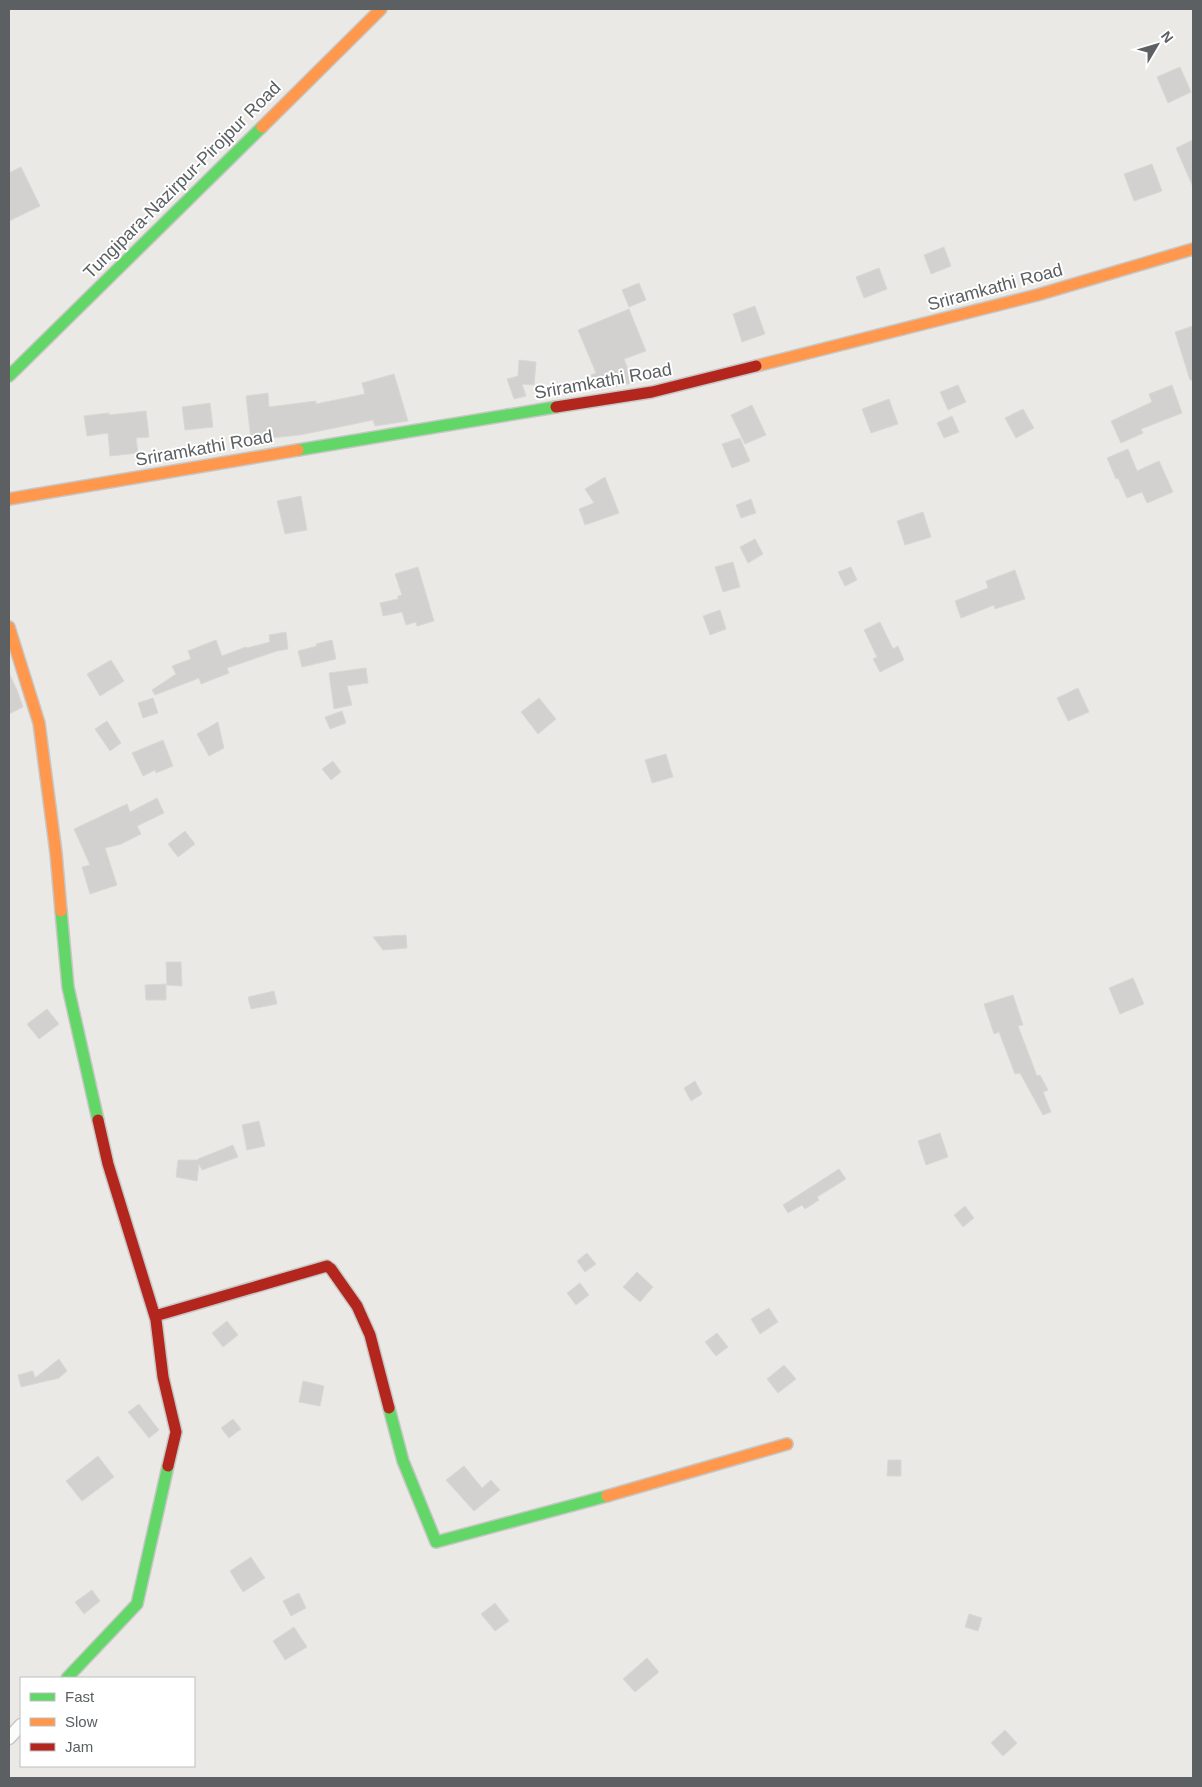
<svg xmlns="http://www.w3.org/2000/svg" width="1202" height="1787" font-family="Helvetica,sans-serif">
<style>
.building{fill:#d2d1cf;stroke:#dad8d4}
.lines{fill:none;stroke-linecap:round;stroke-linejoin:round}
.street-casing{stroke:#c7c6c6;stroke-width:15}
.fast-casing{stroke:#c6c7c6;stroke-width:14}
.slow-casing{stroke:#c6c7c6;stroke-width:14}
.jam-casing{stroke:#c6c7c6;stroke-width:14}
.street{stroke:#fcfcfb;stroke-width:12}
.fast{stroke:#63d668;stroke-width:11}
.slow{stroke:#ff974d;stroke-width:11}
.jam{stroke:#b3261e;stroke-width:11}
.labels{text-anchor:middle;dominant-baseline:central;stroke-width:4;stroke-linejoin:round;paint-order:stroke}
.street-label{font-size:18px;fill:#5c6063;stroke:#fff}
</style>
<rect width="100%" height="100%" fill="#ebe9e5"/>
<path class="building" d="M1180,67L1191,92L1168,103L1157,77Z
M1193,140V187L1176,148Z
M1152,164L1162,191L1134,201L1124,174Z
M21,167L40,206L9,221V173Z
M944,247L951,266L931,274L924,255Z
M879,268L887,289L864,298L856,277Z
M639,283L646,300L629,307L622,290Z
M755,306L765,334L742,342L733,314Z
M629,309L646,351L624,359L633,383L597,390L591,375L596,373L578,330Z
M1193,326V380H1190L1175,332Z
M519,360L536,362L534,385L522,384L526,396L514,399L507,379L518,376Z
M394,374L408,421L375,426L373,420L300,435L251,440L246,396L268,393L269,407L316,401V404L365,394L362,383Z
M958,385L966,402L948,410L940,392Z
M1172,385L1182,413L1141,429L1143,433L1121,443L1111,421L1152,402L1149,394Z
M889,399L898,424L871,433L862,409Z
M210,403L213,427L185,430L182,407Z
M752,405L766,435L745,444L731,415Z
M1023,409L1034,428L1016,438L1005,418Z
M146,411L149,437L136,438L138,453L110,456L108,433L87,436L84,416L109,413V415Z
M952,416L959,432L944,438L937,423Z
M740,438L750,461L732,468L722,444Z
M1128,449L1137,471L1159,461L1173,492L1147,503L1142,492L1127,498L1118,478L1116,479L1107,458Z
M605,477L619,513L585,525L579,509L594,503L585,489Z
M301,496L307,530L285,534L277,501Z
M751,499L756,513L741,518L736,505Z
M923,512L931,537L905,545L897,521Z
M755,539L763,554L748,563L740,547Z
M733,562L740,587L723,592L715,567Z
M418,567L434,621L417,626L416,622L406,625L402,612L383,616L380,603L398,599V596L402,595L395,574Z
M851,567L857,580L845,586L838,572Z
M1015,570L1025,599L995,609L994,605L961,618L955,601L988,588L986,581Z
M720,610L726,629L710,635L703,616Z
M880,622L893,649L898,646L904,660L880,672L873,659L877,657L864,630Z
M286,632L288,649L277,651L227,668L229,673L201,684L199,678L155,695L152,690L176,674L172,666L191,659L188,651L216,640L222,656L246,647L247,648L270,642L269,635Z
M332,640L336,659L302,667L298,651L317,646L316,644Z
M111,660L124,681L100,696L87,674Z
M366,668L368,683L347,686L352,705L334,709L329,673Z
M9,673L17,690L23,707L9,714Z
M1078,688L1089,712L1068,721L1057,698Z
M153,698L158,713L143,718L138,703Z
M539,698L556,719L538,734L521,712Z
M342,711L346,723L330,729L325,717Z
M107,721L121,743L110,751L95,729Z
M218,722L224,748L209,756L197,734Z
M163,740L173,766L156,773L155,770L143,776L132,753Z
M666,754L673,777L652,783L645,760Z
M333,761L341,772L331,780L322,769Z
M157,798L164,813L137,826L141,834L121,844L105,848L117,885L90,894L82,867L90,865L74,829L127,804L130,812Z
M185,831L195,844L178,857L168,844Z
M406,935L407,948L383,950L373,937Z
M166,962H181L182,986L167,985Z
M1133,978L1144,1004L1120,1014L1109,988Z
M166,984V1000H146L145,985Z
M274,991L277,1004L251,1009L248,997Z
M1013,995L1023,1025L1018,1026L1037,1076L1040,1075L1048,1090L1043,1092L1051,1112L1043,1115L1020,1073L1015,1074L999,1032L994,1034L984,1004Z
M47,1009L59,1024L39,1039L27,1024Z
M695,1081L702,1094L691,1101L684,1088Z
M259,1121L265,1146L247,1150L242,1125Z
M940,1133L948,1157L926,1165L918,1141Z
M233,1145L238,1157L202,1170L199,1164L197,1181L176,1177L178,1160H198V1159Z
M839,1169L846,1179L817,1197L819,1200L805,1209L802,1205L788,1213L783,1205Z
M965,1206L974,1218L963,1227L954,1215Z
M587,1253L596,1264L585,1272L577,1261Z
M637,1272L653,1287L640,1302L623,1287Z
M580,1283L589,1295L576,1305L567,1293Z
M769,1308L778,1322L760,1334L751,1319Z
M227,1321L238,1335L223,1347L212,1333Z
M717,1333L728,1347L716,1356L705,1342Z
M59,1359L67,1371L59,1378L21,1387L18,1375L33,1371L35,1378Z
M784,1365L796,1379L778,1393L767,1379Z
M303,1381L324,1386L320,1406L299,1402Z
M139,1404L159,1430L149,1438L128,1412Z
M233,1419L241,1429L229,1438L221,1428Z
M98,1456L114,1477L82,1501L66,1481Z
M888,1460H901V1476H887Z
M464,1466L482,1488L491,1480L500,1490L474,1511L446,1480Z
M251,1557L265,1578L243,1592L230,1571Z
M92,1590L100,1601L84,1614L75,1602Z
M299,1593L306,1608L291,1616L283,1601Z
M495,1603L509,1621L495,1631L481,1614Z
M969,1614L982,1618L978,1631L965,1627Z
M294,1627L307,1647L285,1660L273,1641Z
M647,1658L659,1672L635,1692L623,1679Z
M1005,1730L1017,1743L1003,1756L991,1743Z"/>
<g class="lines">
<defs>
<path id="street" d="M9,1738L21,1725"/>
<path id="fast" d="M9,376L262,127
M298,450L556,407
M61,911L68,987L98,1120
M389,1408L403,1461L436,1542L607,1496
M67,1678L137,1604L168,1466"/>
<path id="slow" d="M262,127L381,9
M756,366L1037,295L1193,249
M9,499L298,450
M9,627L39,723L56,853L61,911
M607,1496L787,1444"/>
<path id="jam" d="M556,407L652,392L756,366
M98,1120L108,1164L156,1320L163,1377L176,1432L168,1466
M155,1316L327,1266L331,1269L357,1306L370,1335L389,1408"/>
</defs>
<use href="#street" class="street-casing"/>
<use href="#fast" class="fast-casing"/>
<use href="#slow" class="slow-casing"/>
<use href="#jam" class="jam-casing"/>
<use href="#street" class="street"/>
<use href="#fast" class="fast"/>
<use href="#slow" class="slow"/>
<use href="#jam" class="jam"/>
</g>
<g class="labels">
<g class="street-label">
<text transform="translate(182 180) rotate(-45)">Tungipara-Nazirpur-Pirojpur Road</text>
<text transform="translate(995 287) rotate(-15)">Sriramkathi Road</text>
<text transform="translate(603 381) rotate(-10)">Sriramkathi Road</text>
<text transform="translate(204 448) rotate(-10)">Sriramkathi Road</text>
</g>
</g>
<rect width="1202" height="1787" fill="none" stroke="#5c6063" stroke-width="20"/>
<rect x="20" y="1677" width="175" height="90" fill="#ffffff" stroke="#bebfc1"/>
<rect x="30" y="1693" width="25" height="8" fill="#63d668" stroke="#bebfc1"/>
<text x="65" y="1702" font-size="15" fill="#5c6063">Fast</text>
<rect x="30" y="1718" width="25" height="8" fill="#ff974d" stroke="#bebfc1"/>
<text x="65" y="1727" font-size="15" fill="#5c6063">Slow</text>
<rect x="30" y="1743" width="25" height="8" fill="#b3261e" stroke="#bebfc1"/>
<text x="65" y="1752" font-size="15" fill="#5c6063">Jam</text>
<g transform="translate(1157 45) rotate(52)" stroke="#ffffff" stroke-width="4" paint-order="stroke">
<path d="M0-4L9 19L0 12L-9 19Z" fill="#5c6063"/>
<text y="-8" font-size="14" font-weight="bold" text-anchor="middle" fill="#5c6063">N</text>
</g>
</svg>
